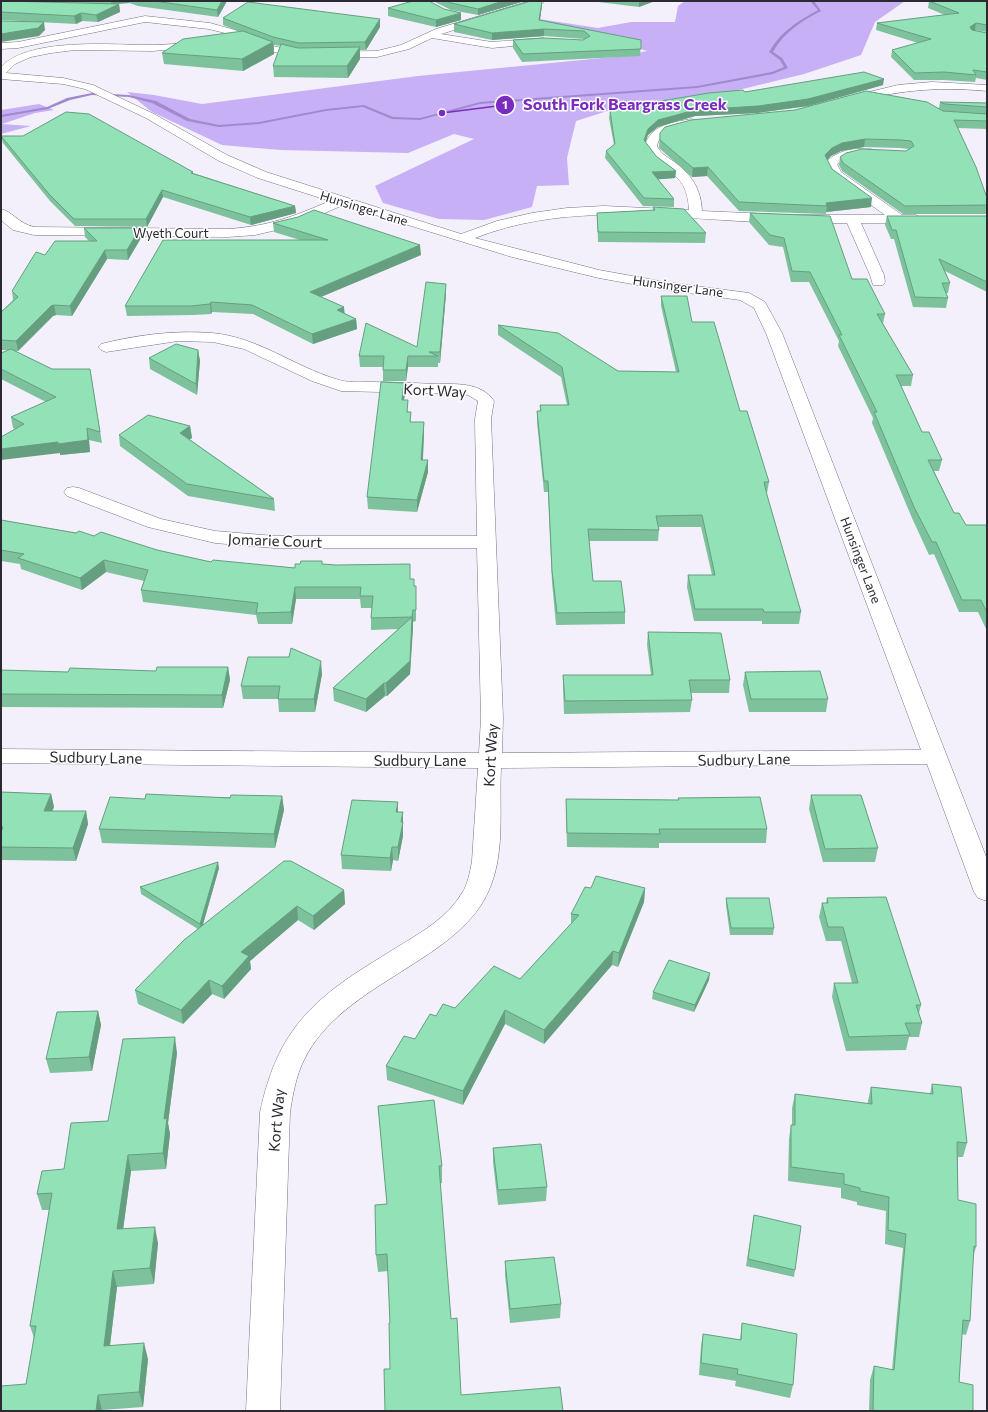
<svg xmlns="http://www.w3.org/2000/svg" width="988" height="1412" font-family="Commissioner,sans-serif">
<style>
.forest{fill:#c7b0f5}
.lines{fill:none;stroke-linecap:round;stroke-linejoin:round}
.stream{fill:#a08acc;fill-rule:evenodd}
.minor-casing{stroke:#787189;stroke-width:1}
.minor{fill:#fff;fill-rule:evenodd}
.wall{fill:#7ec29d}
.shaded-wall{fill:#669e80}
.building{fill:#92e1b7;stroke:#669e80}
.labels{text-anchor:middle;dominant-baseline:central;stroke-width:3;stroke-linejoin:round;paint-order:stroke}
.far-street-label{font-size:13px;fill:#2c2933;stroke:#fff}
.street-label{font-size:15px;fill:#2c2933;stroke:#fff}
.leader{fill:none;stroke:#7b2cbf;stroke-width:1.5}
.callout-dot{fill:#7b2cbf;stroke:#fff;stroke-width:1.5}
.mark-label{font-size:12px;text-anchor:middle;font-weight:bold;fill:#fff}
.callout-label{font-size:16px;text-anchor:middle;font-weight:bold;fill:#7b2cbf;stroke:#fff;stroke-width:3;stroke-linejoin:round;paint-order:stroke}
</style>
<rect width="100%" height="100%" fill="#f3f0fb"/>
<path class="forest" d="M685,1H905L875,22L861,55L804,74L722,94L620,107L576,121L567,158L569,185L537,186L532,207L484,220L439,219L383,203L375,186L474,139L454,134L408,153L281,150L222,145L152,112L127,92L154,95L202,104L418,76L623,56L647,51L619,42L506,14L598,28L631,22H675L678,6Z
M39,104L54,110L35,113L2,124L31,126L1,134V110Z"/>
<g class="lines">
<path class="stream" d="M810,1H814L821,11C802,21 784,32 773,52L782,58L788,68L773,74L697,88L480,104L420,120L392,119L363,107L326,111L259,124L219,127L187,121L152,103L129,97L92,95L70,100L48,109L1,117V115L47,107L67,98L92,93L129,95L156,101L190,119L219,125L259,122L326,109L364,105L393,117L420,118L480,102L697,86L772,72L784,67L780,60L769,52C780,32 798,21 818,10Z"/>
<defs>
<path id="minor" d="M530,1H545L543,3L441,34L492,42L544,38L549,41L547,43L492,48L432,38L409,49L377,57L299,58L266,50L229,34L209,29L145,22L18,48L1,49V43L18,42L145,16L210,23L235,30L273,46L299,52L377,51L401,45L436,29Z
M199,42L204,45L203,47L152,51L75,50L51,53L31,57L15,64L6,73L63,78L93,85L154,114L227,155L266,172L461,234L497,221L532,213L567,208L604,206L689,210C687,166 658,175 645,146C650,125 673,122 692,119L698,122L696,124C681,128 661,128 657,146C660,153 667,157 673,161C691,174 701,188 702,211L791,215H885L832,177L825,164C835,150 859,146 875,150L877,153L875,156L849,158L837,164L841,172L902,215H916L923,219L916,223H861L884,275L885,282L883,285H873L870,275L847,223C806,224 765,223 723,220C638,215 557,206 475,238L599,270L665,282L749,293L765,302L782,333L987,859V901L978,898L974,892L927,764L501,768C499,806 505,849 491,885C464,961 342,981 304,1060C296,1076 293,1094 290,1112L280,1411H246L260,1112C269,1072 281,1040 310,1010C336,983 369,965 399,946C422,932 448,917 462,893C468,884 470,872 472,861L478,768L1,763V749L479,753L481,718L477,548H275L215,543L148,527L67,496L64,492L67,488L73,487L79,488L161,519L215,531L275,536H477L475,419L478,401L468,395L459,394L341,391L312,381L244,349L213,342L178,341L106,352L101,350L98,347L101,344C136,335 175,330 212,333C258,337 293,366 336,379C347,383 358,382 369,382C392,382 414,383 436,384C456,384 481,382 494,401L491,419L503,718L502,753L921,750L766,333L754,308L740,300L665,290L599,278L512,257L343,205L298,225L255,235L228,237L34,235L13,230L1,220V209C13,212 18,223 34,227L228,229C270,226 292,217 330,201L258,178L219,161L146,118L85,89L63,84L1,79V67C29,37 111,45 150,45C166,45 183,43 199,42Z
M932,82L987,85V91C933,86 896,91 844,104L839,101L840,99L898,85Z"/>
</defs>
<use href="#minor" class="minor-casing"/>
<use href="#minor" class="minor"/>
</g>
<path class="wall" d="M1,1L66,3L26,1H227L218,17L138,6L129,3L118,4H119L120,12L98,22L82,21L76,24L1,20Z
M435,1H525L478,15L451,10L435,2Z
M590,1H655L639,7Z
M929,1H987V32L975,30H974L987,33V80L976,78L975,82L943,80H914L891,57L892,50L918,43L876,30L877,23L945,15L928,8Z
M542,5L540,20L641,40L640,56L522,62L513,48V40H583L584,39L544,36L492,40L454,32V24Z
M388,8L461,20L436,27L388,16Z
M223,18L380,19V27L366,50H360V59L348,78L274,77L273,66L281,46L274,45V54L243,71L164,64L162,53L240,32L223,25Z
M883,85L808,106L757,113L695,116L658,127L648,135L645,142L656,156L676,171L675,178L657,179L674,199V207L643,206L605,158L606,151L614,145L609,118L610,111L631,106L745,92Z
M940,102L987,103V129L958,128L987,198V214H903L842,171L839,165L840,157L906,151L909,149L900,148L864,147L841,151L831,156L827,160L832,169L871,207L826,212V214L739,211L707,176L692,177L659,148L660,133L939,108Z
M1,136L193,172V173L295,206L296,213L251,225L163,197L147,227L75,226L50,201L3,143Z
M653,207L706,233L705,243L598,242L597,213L653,210Z
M750,213L852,279L885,314L883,324L913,375L911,386H901L922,432L942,460L939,471H934L954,513L966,525H987V631L978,612H959L934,554L929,555L912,518L872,423L873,418L838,346L839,341L809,282H791L783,247L769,245L749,222Z
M887,216H987V292L945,271L950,283L948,293H945L948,298L946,308L913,307L894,239H891L885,225Z
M273,223L421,255L321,297L344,307V313L356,319L357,329L313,344L253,314L212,312L211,314L193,315L127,316L125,306L300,240L274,232Z
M84,228L141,238L128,260L107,259L72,316L56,315L53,316L18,351H15L52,369H90L102,443L89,440L90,452L60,455V453L13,428L11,417L46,402L1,379V353L8,350H1V312L13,300L12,291L45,255L89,241L85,237Z
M446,294L440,363H438V367H408L406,381H383V367H360L359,356L417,347Z
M661,296L692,322L740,411L769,482L767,493H766L801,612L799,624H762V621H694L687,587L688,575H712L701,527H658L659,530L658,541H589L593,581L625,612V624L556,625L552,582L548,492H544L537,422V411H540V405H567L561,377L498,335V325L618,371L676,372L661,306Z
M198,350L200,361L197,395L150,369L149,358Z
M404,383L405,394L404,400L411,422H424V434L423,460H428V472L417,512L368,509L367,497Z
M190,426L192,438L189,439L274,499L275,511L188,496L120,446L119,435Z
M1,520L94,536L211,562L295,568L322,564L411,579H414V586L416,598V621L413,622L410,674L387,696H385L366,712L334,701L333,688L398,629L371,630V618L372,608H361L360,599H296L292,624H258L256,615L143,602L141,590L144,581L106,572L82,590L21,569L20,564L1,561Z
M648,632L730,680L729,693H691L692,700L690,712L564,714L563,688V675H651L647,645Z
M228,667L230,680L223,708L1,707V670L68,672L156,671Z
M745,672L828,699L826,712H749L743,685Z
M322,674L315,712H279L278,699H243L241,686Z
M1,792L51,794L54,807L52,811H86L88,824L76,861L1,860Z
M811,795L878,848L875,862H823L809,809Z
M282,796L284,810L275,848L102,843L99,829L145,799Z
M678,798L767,829L766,843H659V848L567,847L566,812V799L678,800Z
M398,812H403V836L398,861L393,860L391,871L342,869L341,855Z
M219,868L203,925L344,890L345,904L314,930L298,920L250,961L251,969L224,999L212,994L183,1024L138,1004L135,990L198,929L141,894L140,887Z
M591,888H645L644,902L618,967L612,965L544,1044L505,1024L463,1105L387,1080L386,1066L415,1039L436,1016L520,979L571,924V914Z
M726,898L774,928L773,935H730L726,905Z
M827,898L921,1005L919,1013L922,1023L919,1037H909L906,1050L846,1051L832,997L834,983H852L841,941H826L819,917L822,903H826Z
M709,980L694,1012L652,999L653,992Z
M98,1011L101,1025L92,1071L50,1073L46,1059Z
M177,1053L168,1123L170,1134L166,1169L131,1171L123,1229L158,1243L154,1284L117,1287L110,1345L148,1359L143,1407L102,1410L26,1384L34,1338L30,1326L49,1210H42L37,1194L64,1169L108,1121Z
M932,1084L967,1143L963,1157H958V1200L976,1247L973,1257L970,1321L966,1335L962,1334L959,1382L973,1411H869L870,1380L874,1366L892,1370L903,1248L885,1244L886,1211L857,1205V1202L841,1198V1188L788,1181L789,1139L791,1125H792V1108L795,1094L868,1104V1101L871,1087L930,1094Z
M378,1106L442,1166V1183H441L385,1411L390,1369V1323L388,1271L378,1272L376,1255L387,1204Z
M493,1148L547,1187L546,1201L498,1205L493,1162Z
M754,1215L795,1270L794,1277L746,1266Z
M505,1261L561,1304L560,1318L510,1323L505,1275Z
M742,1323L793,1385L790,1398L735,1386L736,1381L699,1375L701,1346L703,1334L740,1340Z"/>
<path class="shaded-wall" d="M111,1H129V3L111,4Z
M222,1H227L218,17L217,10Z
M503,1H525L478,15V9Z
M542,1V5L539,27V20Z
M639,1H655L639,7Z
M119,4L120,12L98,22L96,15Z
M81,13L82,21L76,24L74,16Z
M461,13V20L436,27V20Z
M380,19V27L366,50L365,42Z
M44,22L45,30L39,36L1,42V34Z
M976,23L975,30L969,34L970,27Z
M544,29V36L492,40V33Z
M273,42L274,54L243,71L242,59Z
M360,47V59L348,78L347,66Z
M884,79L883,85L808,106L757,113L695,116L658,127L648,135L644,147V140L648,129L658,120L695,110Z
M865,139L864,147L841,151L831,156L824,164L825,155L832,148L842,143Z
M708,167L707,176L692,177L693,168Z
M676,171L675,178L651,180L652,172Z
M162,190L163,197L147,227L146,219Z
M872,198L871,207L826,212L827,206L826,203Z
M295,206L296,213L251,225L250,217Z
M140,228L141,238L128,260L127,250Z
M420,245L421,255L311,301L310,292Z
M105,250L107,259L72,316L70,306Z
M446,284V294L440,363V352Z
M211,302L212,312L211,314L210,304Z
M54,305L56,315L53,316L18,351L16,341L51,306Z
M344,307L345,317L337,310Z
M356,319L357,329L313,344L312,334Z
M198,350L200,361L197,395L196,384Z
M408,356V367L406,381V370Z
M404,383L405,394L402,411V400Z
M424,422V434L422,472L421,460Z
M190,426L192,438L182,444L180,433Z
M87,428L89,440L90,452L60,455V453L1,460V449Z
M428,460V472L417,512V500Z
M104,560L106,572L82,590L80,578Z
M295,587L296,599L292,624L291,612Z
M413,610V629L412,617Z
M412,617L413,629L410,674L387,696L386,683Z
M321,661L322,674L315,712L314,699Z
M228,667L230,680L223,708L222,695Z
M384,683L385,696L366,712V699Z
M51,794L54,807L47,823L44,811Z
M282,796L284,810L275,848L274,834Z
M398,802V816L396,812Z
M86,811L88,824L76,861L73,848Z
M403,812V836L398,861V847Z
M392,847L393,860L391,871L390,858Z
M218,862L219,868L201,931L200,924Z
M645,888L644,902L618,967L619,953Z
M344,890L345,904L314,930L313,916Z
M297,906L298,920L250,961L251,969L224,999L222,986L241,952Z
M613,951L612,965L544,1044V1030Z
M710,973L709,980L694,1012L695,1005Z
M209,980L212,994L183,1024L181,1010Z
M505,1010V1024L463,1105V1091Z
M98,1011L101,1025L92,1071L89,1057Z
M175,1037L177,1053L168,1123L170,1134L166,1169L163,1153L164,1119Z
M128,1155L131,1171L121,1245L117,1229Z
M155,1227L158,1243L154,1284L150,1268Z
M113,1271L117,1287L108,1362L104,1346Z
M144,1343L148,1359L143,1407L139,1392Z
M98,1395L102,1410V1411H96Z"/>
<path class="building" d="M1,1H5L119,4L96,15L81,13L74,16L1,12Z
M154,1H222L217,10Z
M413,1H429L444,9L461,13L436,20L388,8Z
M447,1H503L478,9L451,3Z
M531,1H542L539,20L641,40V49L523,54L513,40L544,38L583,40L590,36L584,31L544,29L492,33L454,24Z
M929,1H987V25L976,23L970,27L972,30L987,33V72L973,70L976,75L944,72L915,73L892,50L931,39L877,23L959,13Z
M248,2L380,19L365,42L299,43L273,37L223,18Z
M1,21L44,22L38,28L1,34Z
M243,31L273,42L242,59L162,53L183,39Z
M281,44L298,48L360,47L347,66H273Z
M864,72L884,79L808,99L758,106L695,110L658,120L648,129L644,140L656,156L676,171L652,172L674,199L644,198L606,151L615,144L610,111L625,105L631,106L709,93L743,90L745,92Z
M866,91L927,102L943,111L987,114V121L954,120L976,167L987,198V205L905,206L843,163L840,157L846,153L862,149L906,151L914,146L911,141L901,140L865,139L842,143L832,148L825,155L832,169L872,198L826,203L827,206L739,202L708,167L693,168L660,140V133L665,127L691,120L795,110Z
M940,102L987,103V107L945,104Z
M66,112L89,114L193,172L191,173L295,206L250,217L162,190L146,219H74L49,194L1,136H23Z
M653,207L684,209L706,233L598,232L597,213L655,210Z
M314,210L420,245L310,292L344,307L337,310L356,319L312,334L252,305L211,302L210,304L191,306H125L163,240H328L273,223L298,217Z
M750,213L830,216L852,279H867L885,314H877L913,375H896L922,432H929L942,460H928L954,513H959L966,525H987V613L981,600H962L936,542H932L914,507L874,412H877L839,335H842L810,272L792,271L784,238L770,235Z
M887,216H987V282L939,259L950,283H942L948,298L915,297L896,230H892Z
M84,228H140L127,250H105L70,306L54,305L51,306L16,341L1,340V312L18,297L12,291L36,252L45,255L55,241H97Z
M426,282L446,284L440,352H429L438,356H408L406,370H383L384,356H359L366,323L417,347Z
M661,296H687L692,322H714L740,411H747L769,482H764L767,495L801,612H764L763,609H695L688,575H715L702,515L656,516L659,530L588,529L593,581H621L625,612L557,613L552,571L548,481H544L537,411H541L540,405H569L562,367L498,325L558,333L618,371L679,372Z
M176,344L198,350L196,384L149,358Z
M11,349L52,369H90L100,432L87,428L88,440L58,444V442L1,449V437L24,424L11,417L56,397L1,369V353Z
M381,382L404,383L402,400H408L407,412H411L410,422H424L421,460H428L417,500L367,497Z
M148,415L190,426L180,433L274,499L187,484L119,435Z
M1,520L76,533L79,531L94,536L101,532L157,550L211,562L213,560L295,568V564H300L301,561H322V564L336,565L410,564V579H414V586H416V610H413L412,617L371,618L373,596H360L361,587H295L291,612L256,613L258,603L141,590L148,570L104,560L80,578L18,558L24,554L1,550Z
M412,617L410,661L386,683H384L366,699L333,688Z
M648,632L721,633L730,680H689L692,700L565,701L563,675H653Z
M291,648L321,661L314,699H278L280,686H241L248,657H289Z
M157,667H228L222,695L1,694V670L68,672L70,668L156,671Z
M820,671L828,699H751L745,672Z
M1,792L51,794L44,811H86L73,848L1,847V832L3,827H1Z
M146,794L230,798L231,795L282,796L274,834L99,829L110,797L145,799Z
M811,795H861L878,848L825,849Z
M760,797L767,829H659L660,834L567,833L566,799L679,800L678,798Z
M352,800L398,802L396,812H403L401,822H403L398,847H392L390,858L341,855Z
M284,861H291L344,890L313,916L297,906L241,952L249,956L222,986L209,980L181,1010L135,990L184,940Z
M218,862L200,924L140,887Z
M596,876L645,888L619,953L613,951L544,1030L505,1010L463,1091L386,1066L404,1036L415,1039L430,1014L436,1016L443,1004L455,1008L494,966L520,979L579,915L571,914L585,887L591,888Z
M886,897L921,1005H916L922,1023H905L910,1035L849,1037L834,983H858L843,927H828L822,903H828L827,898Z
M726,898H769L774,928H731Z
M669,960L710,973L695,1005L653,992Z
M98,1011L89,1057L46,1059L57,1012Z
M175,1037L164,1119L167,1118L163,1153L128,1155L117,1229L155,1227L150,1268L113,1271L104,1346L144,1343L139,1392L98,1395L96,1411H1V1386L26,1384L36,1326H30L52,1193L37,1194L42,1171L64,1169L71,1123L108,1121L123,1039Z
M932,1084L961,1087L967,1143L957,1142L958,1200L976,1204V1247L974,1246L970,1321L963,1320L959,1382L973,1385V1411H879L873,1410L874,1366L894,1370L906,1234L888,1230L889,1197L860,1191V1188L844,1184V1174L791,1167V1125H795V1094L872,1104L871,1087L933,1094Z
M434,1100L442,1166H439L451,1319L457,1318L461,1395L560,1387L563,1411H385L384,1369H390L389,1323H390L387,1254L376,1255L375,1205L387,1204L378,1106Z
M541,1144L547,1187L498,1190L493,1148Z
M754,1215L801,1226L795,1270L748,1259Z
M554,1257L561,1304L510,1309L505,1261Z
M742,1323L797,1334L793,1385L737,1374L738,1369L701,1363L703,1334L741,1340Z"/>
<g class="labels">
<g class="far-street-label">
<text transform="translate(364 208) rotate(17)">Hunsinger Lane</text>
<text x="171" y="233">Wyeth Court</text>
<text transform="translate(678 286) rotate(8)">Hunsinger Lane</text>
<text transform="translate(861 560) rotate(69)">Hunsinger Lane</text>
</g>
<g class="street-label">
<text transform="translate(435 390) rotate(3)">Kort Way</text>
<text transform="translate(275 540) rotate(2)">Jomarie Court</text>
<text transform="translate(490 755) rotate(-87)">Kort Way</text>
<text transform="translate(96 757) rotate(1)">Sudbury Lane</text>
<text transform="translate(744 759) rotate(-1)">Sudbury Lane</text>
<text x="420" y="760">Sudbury Lane</text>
<text transform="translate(276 1120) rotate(-85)">Kort Way</text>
</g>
</g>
<path class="leader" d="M442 113L505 105"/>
<g class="callout-dot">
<circle cx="442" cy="113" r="4"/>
<circle cx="505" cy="105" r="10"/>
</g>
<g class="mark-label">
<text x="505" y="109">1</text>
</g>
<g class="callout-label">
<text x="625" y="110">South Fork Beargrass Creek</text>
</g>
<rect width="988" height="1412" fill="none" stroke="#2c2933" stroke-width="4"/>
</svg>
